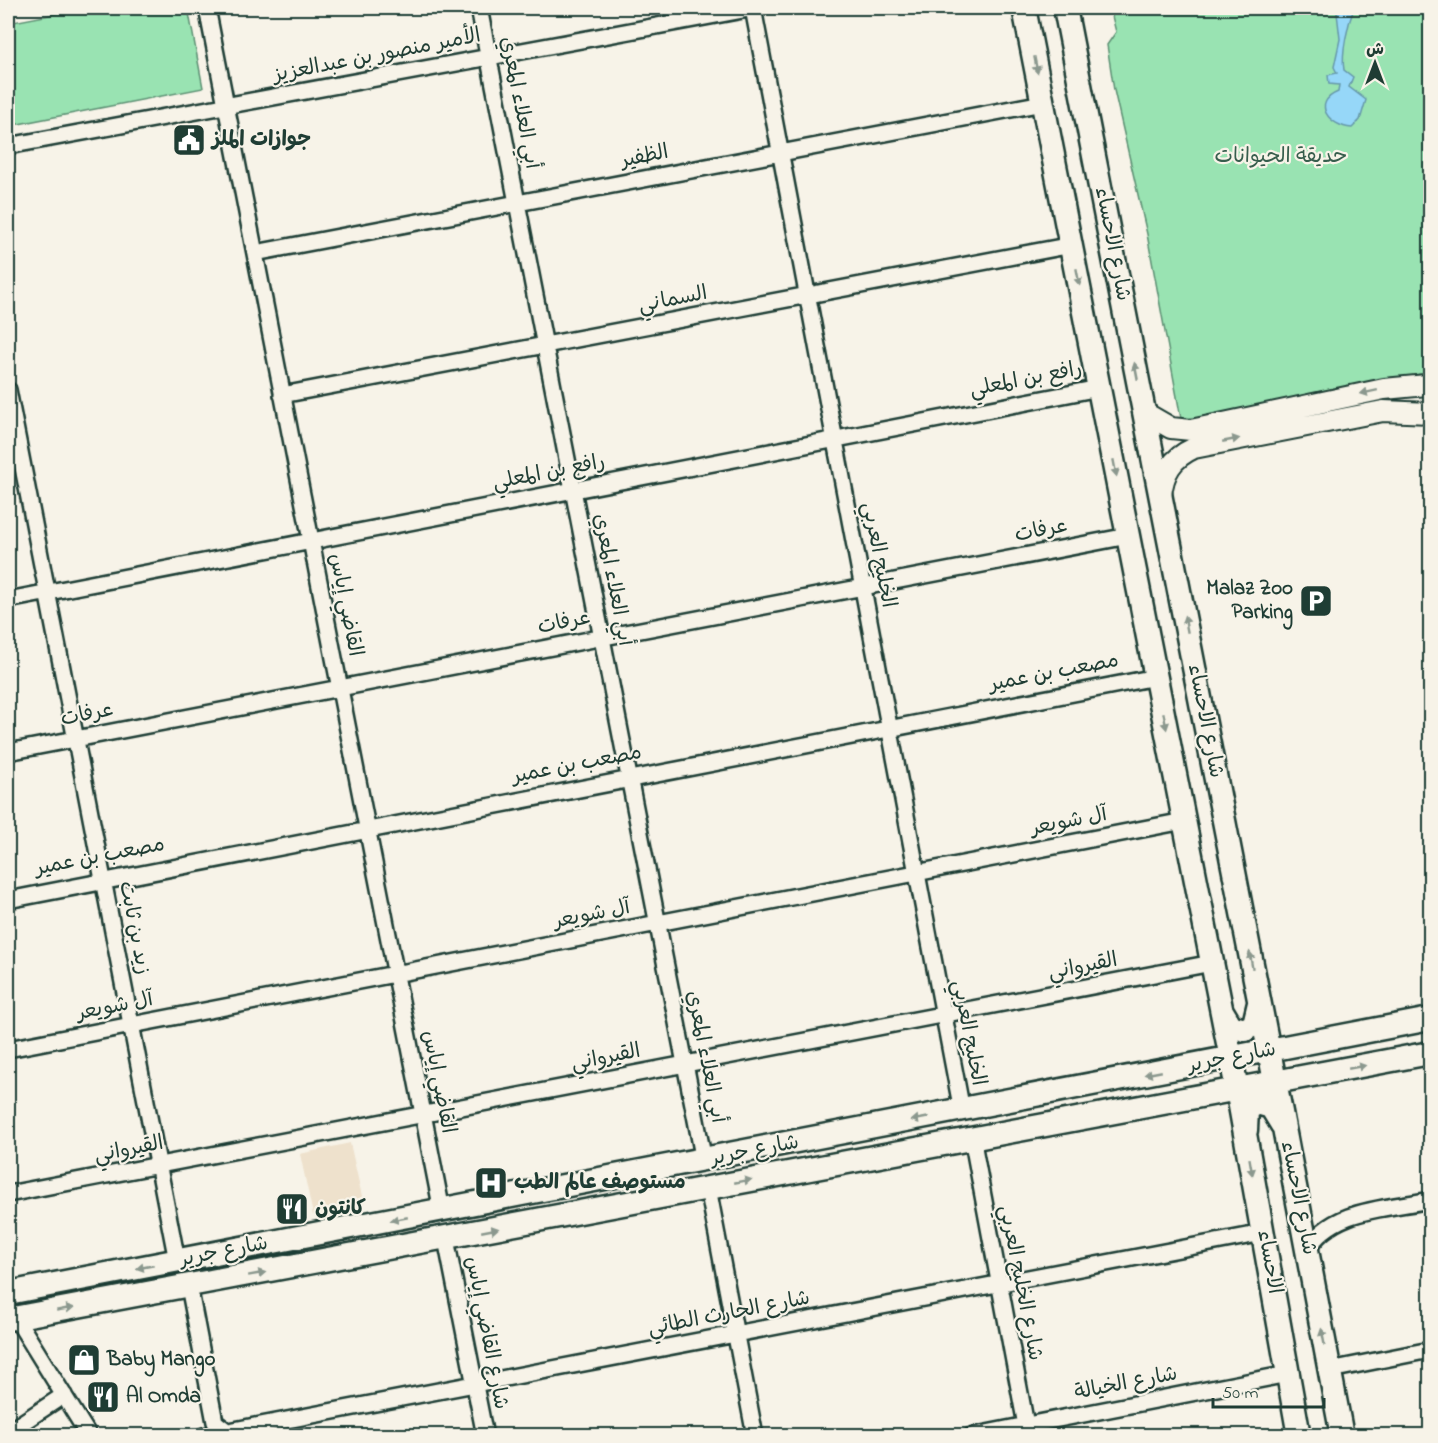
<svg xmlns="http://www.w3.org/2000/svg" width="1438" height="1443" font-family="'Indie Flower','Playpen Sans Arabic',sans-serif">
<style>
.built{fill:#eee1cc}
.green{fill:#99e3b2;stroke:#5c9073;stroke-width:1.5}
.water{fill:#96d7f8;stroke:#69a;stroke-width:1.5}
.lines{fill:none;stroke-linecap:round;stroke-linejoin:round}
.minor-casing{stroke:#1f3d34;stroke-width:20}
.tertiary-casing{stroke:#1f3d34;stroke-width:24}
.secondary-casing{stroke:#1f3d34;stroke-width:27}
.minor{stroke:#f7f3e8;stroke-width:15}
.tertiary{stroke:#f7f3e8;stroke-width:20}
.secondary{stroke:#f7f3e8;stroke-width:22}
.oneway{fill:#8b988e}
.labels{text-anchor:middle;dominant-baseline:central;stroke-width:4.5;stroke-linejoin:round;paint-order:stroke}
.street-label{font-size:21px;fill:#1f3d34;stroke:#f7f3e8}
.poi-label{font-size:21px;font-weight:bold;fill:#1f3d34;stroke:#f7f3e8;text-anchor:start}
.park-label{font-size:21px;fill:#375e4d;stroke:#f7f3e8}
</style>
<rect width="100%" height="100%" fill="#f7f3e8"/>
<filter id="ink" filterUnits="userSpaceOnUse"><feTurbulence type="fractalNoise" baseFrequency=".0167" numOctaves="2"/><feDisplacementMap in="SourceGraphic" scale="12" xChannelSelector="R" yChannelSelector="G"/><feConvolveMatrix kernelMatrix="1 2 1 2 8 2 1 2 1" color-interpolation-filters="sRGB"/></filter>
<g filter="url(#ink)">
<path class="built" d="M350,1143L364,1205L313,1215L300,1154Z"/>
<path class="green" d="M86,8H188L203,88L8,126V23Z
M1110,8H1430V372L1182,424L1147,234L1114,90L1107,45L1116,32Z"/>
<path class="water" d="M1344,8H1354C1348,24 1341,53 1344,70L1353,77L1349,87L1366,100L1360,120L1352,128C1329,126 1311,103 1338,92L1339,85L1329,84L1328,75L1337,73L1334,67L1340,39L1337,13Z"/>
<g class="lines">
<defs>
<path id="minor" d="M207,8L442,1211
M479,8L704,1161
M753,8L962,1111
M8,146L754,8
M255,253L1043,103
M8,390L177,1261
M282,395L1072,245
M8,600L1099,388
M8,752L1128,536
M8,900L1156,677
M8,1049L1184,821
M972,1137L1028,1436
M708,1188L755,1436
M8,1194L1212,963
M446,1239L485,1436
M1307,1251C1330,1208 1388,1209 1430,1200
M189,1286L215,1422L227,1431L228,1436
M16,1318L89,1436
M1330,1370L1430,1350
M8,1432L64,1395
M203,1436L1263,1233
M971,1436L1288,1374"/>
<path id="tertiary" d="M1145,413L1171,428L1191,430L1384,389L1427,385
M1161,496C1163,473 1172,458 1194,448L1383,411L1430,413"/>
<path id="secondary" d="M1024,8L1237,1089L1299,1436
M1065,8L1281,1112L1342,1436
M1222,1011L1231,1026L1245,1030L1254,1024L1259,1003
M1246,1130L1247,1110L1257,1103L1271,1107L1282,1125
M8,1293L1430,1019
M8,1319L1430,1053"/>
</defs>
<use href="#minor" class="minor-casing"/>
<use href="#tertiary" class="tertiary-casing"/>
<use href="#secondary" class="secondary-casing"/>
<use href="#minor" class="minor"/>
<use href="#tertiary" class="tertiary"/>
<use href="#secondary" class="secondary"/>
</g>
<defs><path id="oneway-solid" d="M-6-.8H1V-3.2L6.5 0L1 3.2V.8H-6Z" transform="scale(1.5)"/></defs>
<g class="oneway">
<use href="#oneway-solid" transform="translate(1036 65) rotate(79)"/>
<use href="#oneway-solid" transform="translate(1078 277) rotate(79)"/>
<use href="#oneway-solid" transform="translate(1136 371) rotate(-101)"/>
<use href="#oneway-solid" transform="translate(1369 392) rotate(168)"/>
<use href="#oneway-solid" transform="translate(1231 440) rotate(-11)"/>
<use href="#oneway-solid" transform="translate(1115 468) rotate(79)"/>
<use href="#oneway-solid" transform="translate(1186 624) rotate(-101)"/>
<use href="#oneway-solid" transform="translate(1165 721) rotate(79)"/>
<use href="#oneway-solid" transform="translate(1251 960) rotate(-100)"/>
<use href="#oneway-solid" transform="translate(1357 1067) rotate(-11)"/>
<use href="#oneway-solid" transform="translate(1153 1073) rotate(169)"/>
<use href="#oneway-solid" transform="translate(920 1119) rotate(169)"/>
<use href="#oneway-solid" transform="translate(1251 1167) rotate(80)"/>
<use href="#oneway-solid" transform="translate(743 1181) rotate(-11)"/>
<use href="#oneway-solid" transform="translate(399 1219) rotate(169)"/>
<use href="#oneway-solid" transform="translate(490 1230) rotate(-11)"/>
<use href="#oneway-solid" transform="translate(145 1267) rotate(169)"/>
<use href="#oneway-solid" transform="translate(257 1274) rotate(-10)"/>
<use href="#oneway-solid" transform="translate(65 1309) rotate(-10)"/>
<use href="#oneway-solid" transform="translate(1323 1337) rotate(-101)"/>
</g>
</g>
<defs>
<symbol id="civic-square" viewBox="-11 -11 22 22"><rect x="-9" y="-9" width="18" height="18" rx="4" fill="#1f3d34" stroke="#f7f3e8"/><path d="M-.6-6.5H3V-4.5H.6V-3L4-1V1h2V6H-6V1h2V-1L-.6-3ZM-1.2 2.5V6h2.4V2.5Z" fill="#fff"/></symbol>
<symbol id="parking-square" viewBox="-11 -11 22 22"><rect x="-9" y="-9" width="18" height="18" rx="4" fill="#1f3d34" stroke="#f7f3e8"/><path d="M-3.5-5.5H1a3.5 3.5 0 0 1 0 7H-1V5.5H-3.5ZM-1-3.4V-.6H.8a1.4 1.4 0 0 0 0-2.8Z" fill="#fff"/></symbol>
<symbol id="hospital-square" viewBox="-11 -11 22 22"><rect x="-9" y="-9" width="18" height="18" rx="4" fill="#1f3d34" stroke="#f7f3e8"/><path d="M-5-5h3v3.5h4V-5h3V5h-3V1.5h-4V5h-3Z" fill="#fff"/></symbol>
<symbol id="restaurant-square" viewBox="-11 -11 22 22"><rect x="-9" y="-9" width="18" height="18" rx="4" fill="#1f3d34" stroke="#f7f3e8"/><path d="M-5-6h1v4h1v-4h1v4h1v-4h1v5L-1.5 .5V6h-2V.5L-5-1ZM5-6V6H3V1.5H1.5Q1.5-4 5-6Z" fill="#fff"/></symbol>
<symbol id="shop-square" viewBox="-11 -11 22 22"><rect x="-9" y="-9" width="18" height="18" rx="4" fill="#1f3d34" stroke="#f7f3e8"/><path d="M-5-2.5h2.3a2.7 3.5 0 0 1 5.4 0H5L5.5 6h-11ZM-1.5-2.5h3a1.5 2.3 0 0 0-3 0Z" fill="#fff"/></symbol>
</defs>
<g fill-rule="evenodd">
<use href="#civic-square" x="170" y="121" width="38" height="38"/>
<use href="#parking-square" x="1297" y="582" width="38" height="38"/>
<use href="#hospital-square" x="472" y="1164" width="38" height="38"/>
<use href="#restaurant-square" x="273" y="1190" width="38" height="38"/>
<use href="#shop-square" x="65" y="1341" width="38" height="38"/>
<use href="#restaurant-square" x="84" y="1378" width="38" height="38"/>
</g>
<g class="labels">
<g class="street-label">
<text transform="translate(377 56) rotate(-11)">الأمير منصور بن عبدالعزيز</text>
<text transform="translate(519 103) rotate(79)">أبي العلاء المعري</text>
<text transform="translate(645 157) rotate(-11)">الظفير</text>
<text transform="translate(1112 244) rotate(79)">شارع الاحساء</text>
<text transform="translate(673 300) rotate(-11)">السماني</text>
<text transform="translate(1026 380) rotate(-11)">رافع بن المعلي</text>
<text transform="translate(549 473) rotate(-11)">رافع بن المعلي</text>
<text transform="translate(1041 531) rotate(-11)">عرفات</text>
<text transform="translate(878 555) rotate(79)">الخليج العربي</text>
<text transform="translate(612 580) rotate(79)">أبي العلاء المعري</text>
<text transform="translate(345 605) rotate(79)">القاضي إياس</text>
<text transform="translate(564 623) rotate(-11)">عرفات</text>
<text transform="translate(1054 673) rotate(-11)">مصعب بن عمير</text>
<text transform="translate(87 715) rotate(-11)">عرفات</text>
<text transform="translate(1205 721) rotate(79)">شارع الاحساء</text>
<text transform="translate(577 765) rotate(-11)">مصعب بن عمير</text>
<text transform="translate(1069 822) rotate(-11)">آل شويعر</text>
<text transform="translate(100 857) rotate(-11)">مصعب بن عمير</text>
<text transform="translate(592 915) rotate(-11)">آل شويعر</text>
<text transform="translate(134 928) rotate(79)">زيد بن ثابت</text>
<text transform="translate(1083 967) rotate(-11)">القيرواني</text>
<text transform="translate(115 1007) rotate(-11)">آل شويعر</text>
<text transform="translate(968 1033) rotate(79)">الخليج العربي</text>
<text transform="translate(705 1057) rotate(79)">أبي العلاء المعري</text>
<text transform="translate(606 1058) rotate(-11)">القيرواني</text>
<text transform="translate(1232 1058) rotate(-11)">شارع جرير</text>
<text transform="translate(438 1082) rotate(79)">القاضي إياس</text>
<text transform="translate(129 1150) rotate(-11)">القيرواني</text>
<text transform="translate(755 1151) rotate(-11)">شارع جرير</text>
<text transform="translate(1298 1198) rotate(79)">شارع الاحساء</text>
<text transform="translate(224 1252) rotate(-11)">شارع جرير</text>
<text transform="translate(1269 1262) rotate(80)">الاحساء</text>
<text transform="translate(1020 1283) rotate(79)">شارع الخليج العربي</text>
<text transform="translate(729 1314) rotate(-11)">شارع الحارث الطائي</text>
<text transform="translate(486 1333) rotate(79)">شارع القاضي إياس</text>
<text transform="translate(1126 1384) rotate(-11)">شارع الخيالة</text>
</g>
<g class="poi-label">
<text x="212" y="140">جوازات الملز</text>
<text x="1293" y="589" text-anchor="end">Malaz Zoo<tspan x="1293" dy="24">Parking</tspan></text>
<text x="514" y="1183">مستوصف عالم الطب</text>
<text x="315" y="1209">كانتون</text>
<text x="107" y="1360">Baby Mango</text>
<text x="126" y="1397">Al Omda</text>
</g>
<g class="park-label">
<text x="1281" y="157">حديقة الحيوانات</text>
</g>
</g>
<rect width="1438" height="1443" fill="none" stroke="#f7f3e8" stroke-width="30"/>
<rect x="15" y="15" width="1408" height="1413" fill="none" stroke="#1f3d34" stroke-width="2" filter="url(#ink)"/>
<g transform="translate(1375 63)" stroke="#f7f3e8" stroke-width="4.5" paint-order="stroke">
<path d="M0-4.5L10 22L0 15L-10 22Z" fill="#1f3d34"/>
<text y="-9" font-size="16" font-weight="bold" text-anchor="middle" fill="#1f3d34">ش</text>
</g>
<path d="M1213 1398v9h111v-9" fill="none" stroke="#1f3d34" stroke-width="3"/>
<text x="1222" y="1398" font-size="18" fill="#1f3d34" stroke="#f7f3e8" stroke-width="4.5" paint-order="stroke">50 m</text>
</svg>
